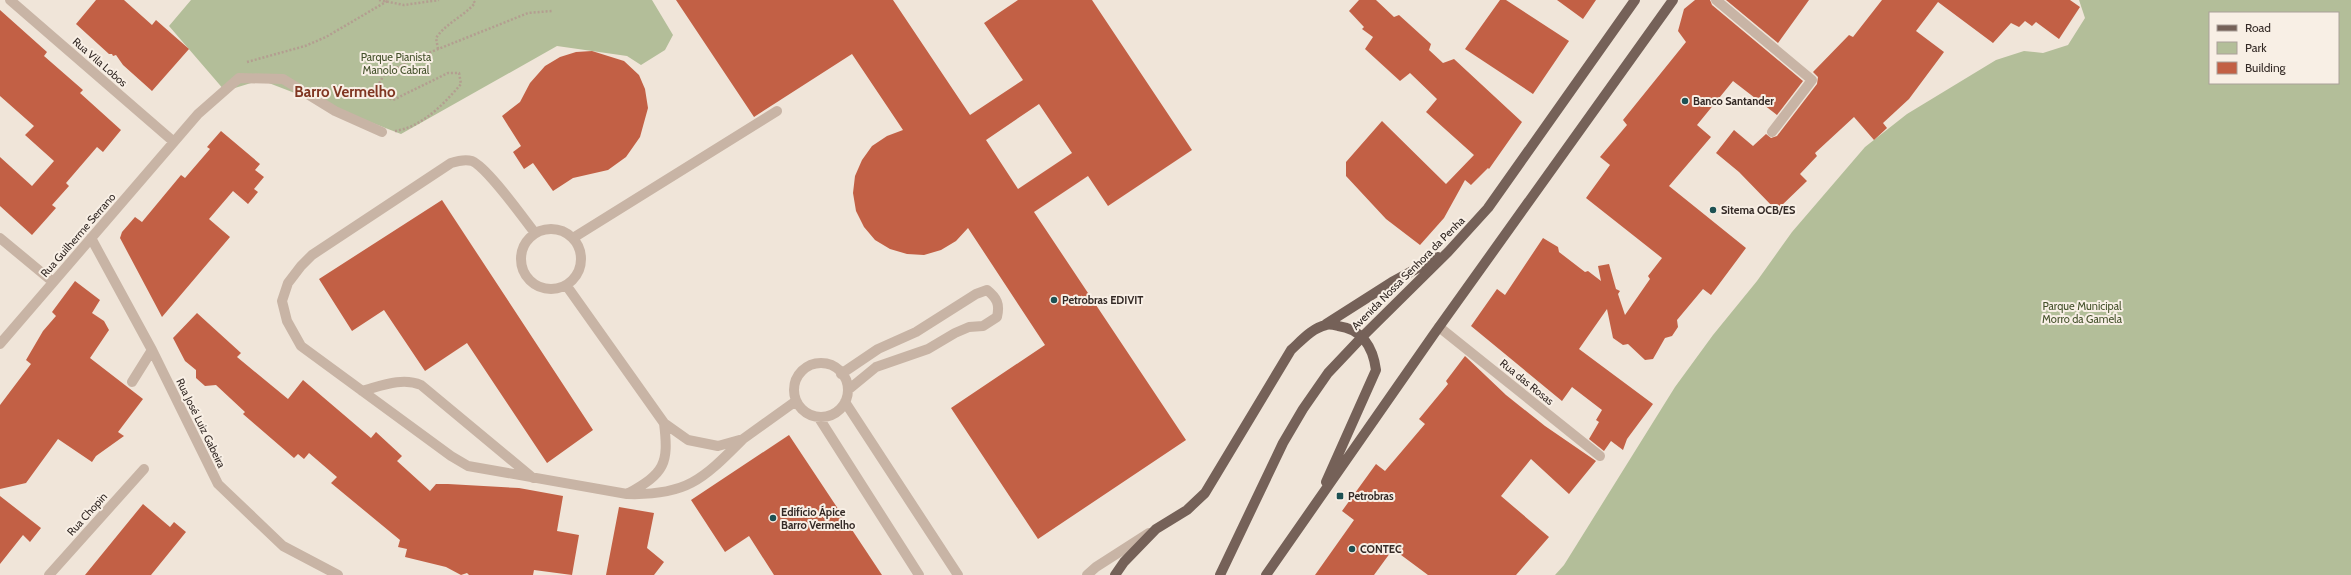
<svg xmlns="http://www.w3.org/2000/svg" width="2351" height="575" font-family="Cabin,sans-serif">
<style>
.green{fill:#b3be99;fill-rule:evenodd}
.building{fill:#c26045;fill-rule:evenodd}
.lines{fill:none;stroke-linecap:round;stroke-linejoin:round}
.path{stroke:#b39e90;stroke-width:2.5;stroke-dasharray:2 2;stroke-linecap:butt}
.minor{stroke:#c8b4a5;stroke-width:10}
.major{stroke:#756158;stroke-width:10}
.poi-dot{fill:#1d5153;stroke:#f8efe5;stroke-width:1.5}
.labels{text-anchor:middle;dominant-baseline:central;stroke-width:4;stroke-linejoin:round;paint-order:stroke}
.park-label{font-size:11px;fill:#44512b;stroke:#f8efe5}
.street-label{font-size:11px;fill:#342a26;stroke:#f8efe5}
.poi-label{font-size:11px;font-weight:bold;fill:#342a26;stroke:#f8efe5;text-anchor:start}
.district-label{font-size:15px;font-weight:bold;fill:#803622;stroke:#f8efe5}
</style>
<rect width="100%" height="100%" fill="#f0e5d9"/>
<path class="green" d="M191,0H652L673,35L665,50L641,65L627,56L557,46L401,134L261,80L225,91L169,26Z
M2079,0H2351V575H1555L1564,565L1675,387L1713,335L1757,281L1792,232L1865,147L1907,114L1996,60L2024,51L2043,53L2068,45L2085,18ZM2210,13H2338V83H2210Z"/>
<path class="building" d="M96,0H124L152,25L156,20L189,49L152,91L123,65L116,55L113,56L112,54H109L76,24Z
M676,0H893L970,115L1023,80L984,23L1018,0H1092L1192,150L1108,206L1088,176L1034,212L1186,440L1038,539L951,408L1045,345L968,228L956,241L941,250L924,255L907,254L890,249L875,240L864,227L856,211L853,193L855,176L862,160L872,146L887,136L903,130L852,54L754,117ZM1039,104L1072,153L1018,189L986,140Z
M1359,0H1376L1394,17L1399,15L1431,44L1429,50L1443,63L1454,59L1522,122L1489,169L1488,168L1471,185L1465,180L1444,218L1420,245L1386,219L1346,176V162L1382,121L1446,184L1474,155L1426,112L1437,99L1410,73L1400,81L1365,49L1373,37L1362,29L1364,27L1349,11Z
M1500,0H1506L1569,41L1533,94L1465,49Z
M1557,0H1596L1583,19Z
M1695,0H1710L1712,5L1803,81L1777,115L1733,81L1697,125L1711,137L1669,186L1746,248L1711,295L1703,289L1677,320L1678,327L1672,336L1665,338L1653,359L1645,360L1628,344L1623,345L1613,338L1607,309L1579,349L1653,404L1627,439L1623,450L1611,441L1604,451L1589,439L1599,422L1596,420L1602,410L1572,387L1562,401L1471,326L1497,289L1505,295L1543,238L1558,247L1559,252L1585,272L1588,271L1601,281L1598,266L1609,264L1616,289L1620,291L1618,294L1625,315L1650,279L1648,276L1662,258L1586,198L1610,165L1600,157L1627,125L1623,120L1686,42L1678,31L1684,9Z
M1726,0H1809L1778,43Z
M1882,0H2070L2080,7L2059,39L2036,22L2032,26L2025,21L2019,27L2011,23L1993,43L1938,2L1916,31L1944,52L1909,99L1883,123L1887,128L1874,140L1854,117L1815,153L1817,156L1800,174L1807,181L1780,207L1776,204L1773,207L1739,172L1716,153L1734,130L1753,146L1766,134L1771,138L1777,136L1817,84L1818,77L1813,72L1849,35L1853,37Z
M0,10L47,52L44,56L83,90L80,93L121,130L103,152L97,147L66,183L69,186L52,205L56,208L32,235L0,206V157L32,186L54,161L25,135L34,126L0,96Z
M592,51L624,61L639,75L645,89L648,108L640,137L626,157L608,170L573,178L553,191L533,163L524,169L513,152L521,146L502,116L520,102L530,83L545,66L560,57L576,52Z
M221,131L260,164L255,170L264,177L254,189L258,192L248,204L233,191L209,219L230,237L162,317L120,238L122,232L135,217L142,222L181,175L185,178L210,149L207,147Z
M442,200L593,430L547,463L467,343L425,371L384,310L352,331L319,279Z
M75,281L100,300L92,313L104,321L109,330L90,358L143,399L118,432L124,436L96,456L92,462L58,439L26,483L0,489V405L31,364L26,360L43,331L56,316L52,312Z
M197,313L241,353L237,357L288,399L303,380L371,438L376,432L402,456L397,461L430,491L436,484H448L519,488L563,496L557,531L579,535L572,575L534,570L533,575H469L467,573L461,575L446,567L405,557L407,549L398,547L400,540L331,483L337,477L309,453L304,459L298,454L294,458L243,414L245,412L216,385L205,386L196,378V370L185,361L173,338Z
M1465,356L1506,395L1545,426L1596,461L1569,494L1531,459L1501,496L1549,537L1516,575H1428L1393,549L1374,575H1315L1354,520L1342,511L1376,464L1385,471L1425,424L1419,419L1448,384L1446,381Z
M789,435L882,575H774L749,536L725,552L691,500Z
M0,496L41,528L30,542L23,535L0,564Z
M143,504L170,527L174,522L186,532L151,575H85Z
M619,507L654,513L647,548L664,562L654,575H606Z"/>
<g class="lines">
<path class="path" d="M379,0L404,5L439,0
M438,49L436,38C446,23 463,17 475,3L473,0
M247,62L305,46L326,37L389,0
M395,131C422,127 444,104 461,84L459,73H448L393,100L380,94L378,85L384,75L411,60L528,13L552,11"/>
<path class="minor" d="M10,0L174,142
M1716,0L1812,80L1772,132
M521 259a30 30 0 1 1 60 0a30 30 0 1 1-60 0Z
M535,233C523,218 488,168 472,161C465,159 457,161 451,163L312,255L301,266L288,283L282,301L287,321L301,346L451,456L468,466L627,494C687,496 703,479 743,439
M0,238L53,282
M91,238L152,350L218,484L283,546L338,575
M573,238L777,111
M566,285L664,423L688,440L718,446L743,439L796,401
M1439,327L1600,456
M0,344L198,114L239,78L283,79L335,111L382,132
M794 390a27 27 0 1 1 54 0a27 27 0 1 1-54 0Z
M841,374L878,349L916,332L976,294L987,290C997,298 1000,304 997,317L983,326L969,327L955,333L928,349L876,367L848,390
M132,382L152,350
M362,391C381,386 402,377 421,385L533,478
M845,402L958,575
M819,418L919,575
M627,494C665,473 669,464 664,423
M49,575L144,469
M1087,575L1096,567L1149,533"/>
<path class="major" d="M1326,324L1392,282L1438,257
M1115,575L1124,562L1156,529L1187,510L1205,493L1291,350C1301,341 1312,328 1326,325C1329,324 1334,325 1338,326C1362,329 1373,347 1376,370L1326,482
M1220,575L1283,443L1303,409L1328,373L1363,336L1448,252L1488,208L1635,0
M1266,575L1434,334L1673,0"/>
</g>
<g class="poi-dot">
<circle cx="1685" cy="101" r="4"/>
<circle cx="1713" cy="210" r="4"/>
<circle cx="1054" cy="300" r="4"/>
<rect x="1336" y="492" width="8" height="8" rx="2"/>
<circle cx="773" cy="518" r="4"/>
<circle cx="1352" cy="549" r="4"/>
</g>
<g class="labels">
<g class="park-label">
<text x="396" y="57">Parque Pianista<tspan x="396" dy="13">Manolo Cabral</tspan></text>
<text x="2082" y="306">Parque Municipal<tspan x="2082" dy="13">Morro da Gamela</tspan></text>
</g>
<g class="street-label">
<text transform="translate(100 62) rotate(41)">Rua Vila Lobos</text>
<text transform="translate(78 235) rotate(-49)">Rua Guilherme Serrano</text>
<text transform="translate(1408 273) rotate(-45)">Avenida Nossa Senhora da Penha</text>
<text transform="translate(1527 382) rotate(39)">Rua das Rosas</text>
<text transform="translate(201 423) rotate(64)">Rua José Luiz Gabeira</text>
<text transform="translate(87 514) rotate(-48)">Rua Chopin</text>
</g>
<g class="poi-label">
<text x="1693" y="101">Banco Santander</text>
<text x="1721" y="210">Sitema OCB/ES</text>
<text x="1062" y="300">Petrobras EDIVIT</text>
<text x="1348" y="496">Petrobras</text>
<text x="781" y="512">Edifício Ápice<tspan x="781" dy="13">Barro Vermelho</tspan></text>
<text x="1360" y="549">CONTEC</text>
</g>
<g class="district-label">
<text x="345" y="92">Barro Vermelho</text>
</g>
</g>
<rect x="2209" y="12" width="130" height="72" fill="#f8efe5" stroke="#aaa099"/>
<rect x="2217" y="25" width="20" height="6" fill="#756158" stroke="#aaa099"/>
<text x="2245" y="32" font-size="12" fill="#342a26">Road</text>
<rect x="2217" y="42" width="20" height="12" fill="#b3be99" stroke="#aaa099"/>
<text x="2245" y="52" font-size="12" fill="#342a26">Park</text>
<rect x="2217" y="62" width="20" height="12" fill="#c26045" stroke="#aaa099"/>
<text x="2245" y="72" font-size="12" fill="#342a26">Building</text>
</svg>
